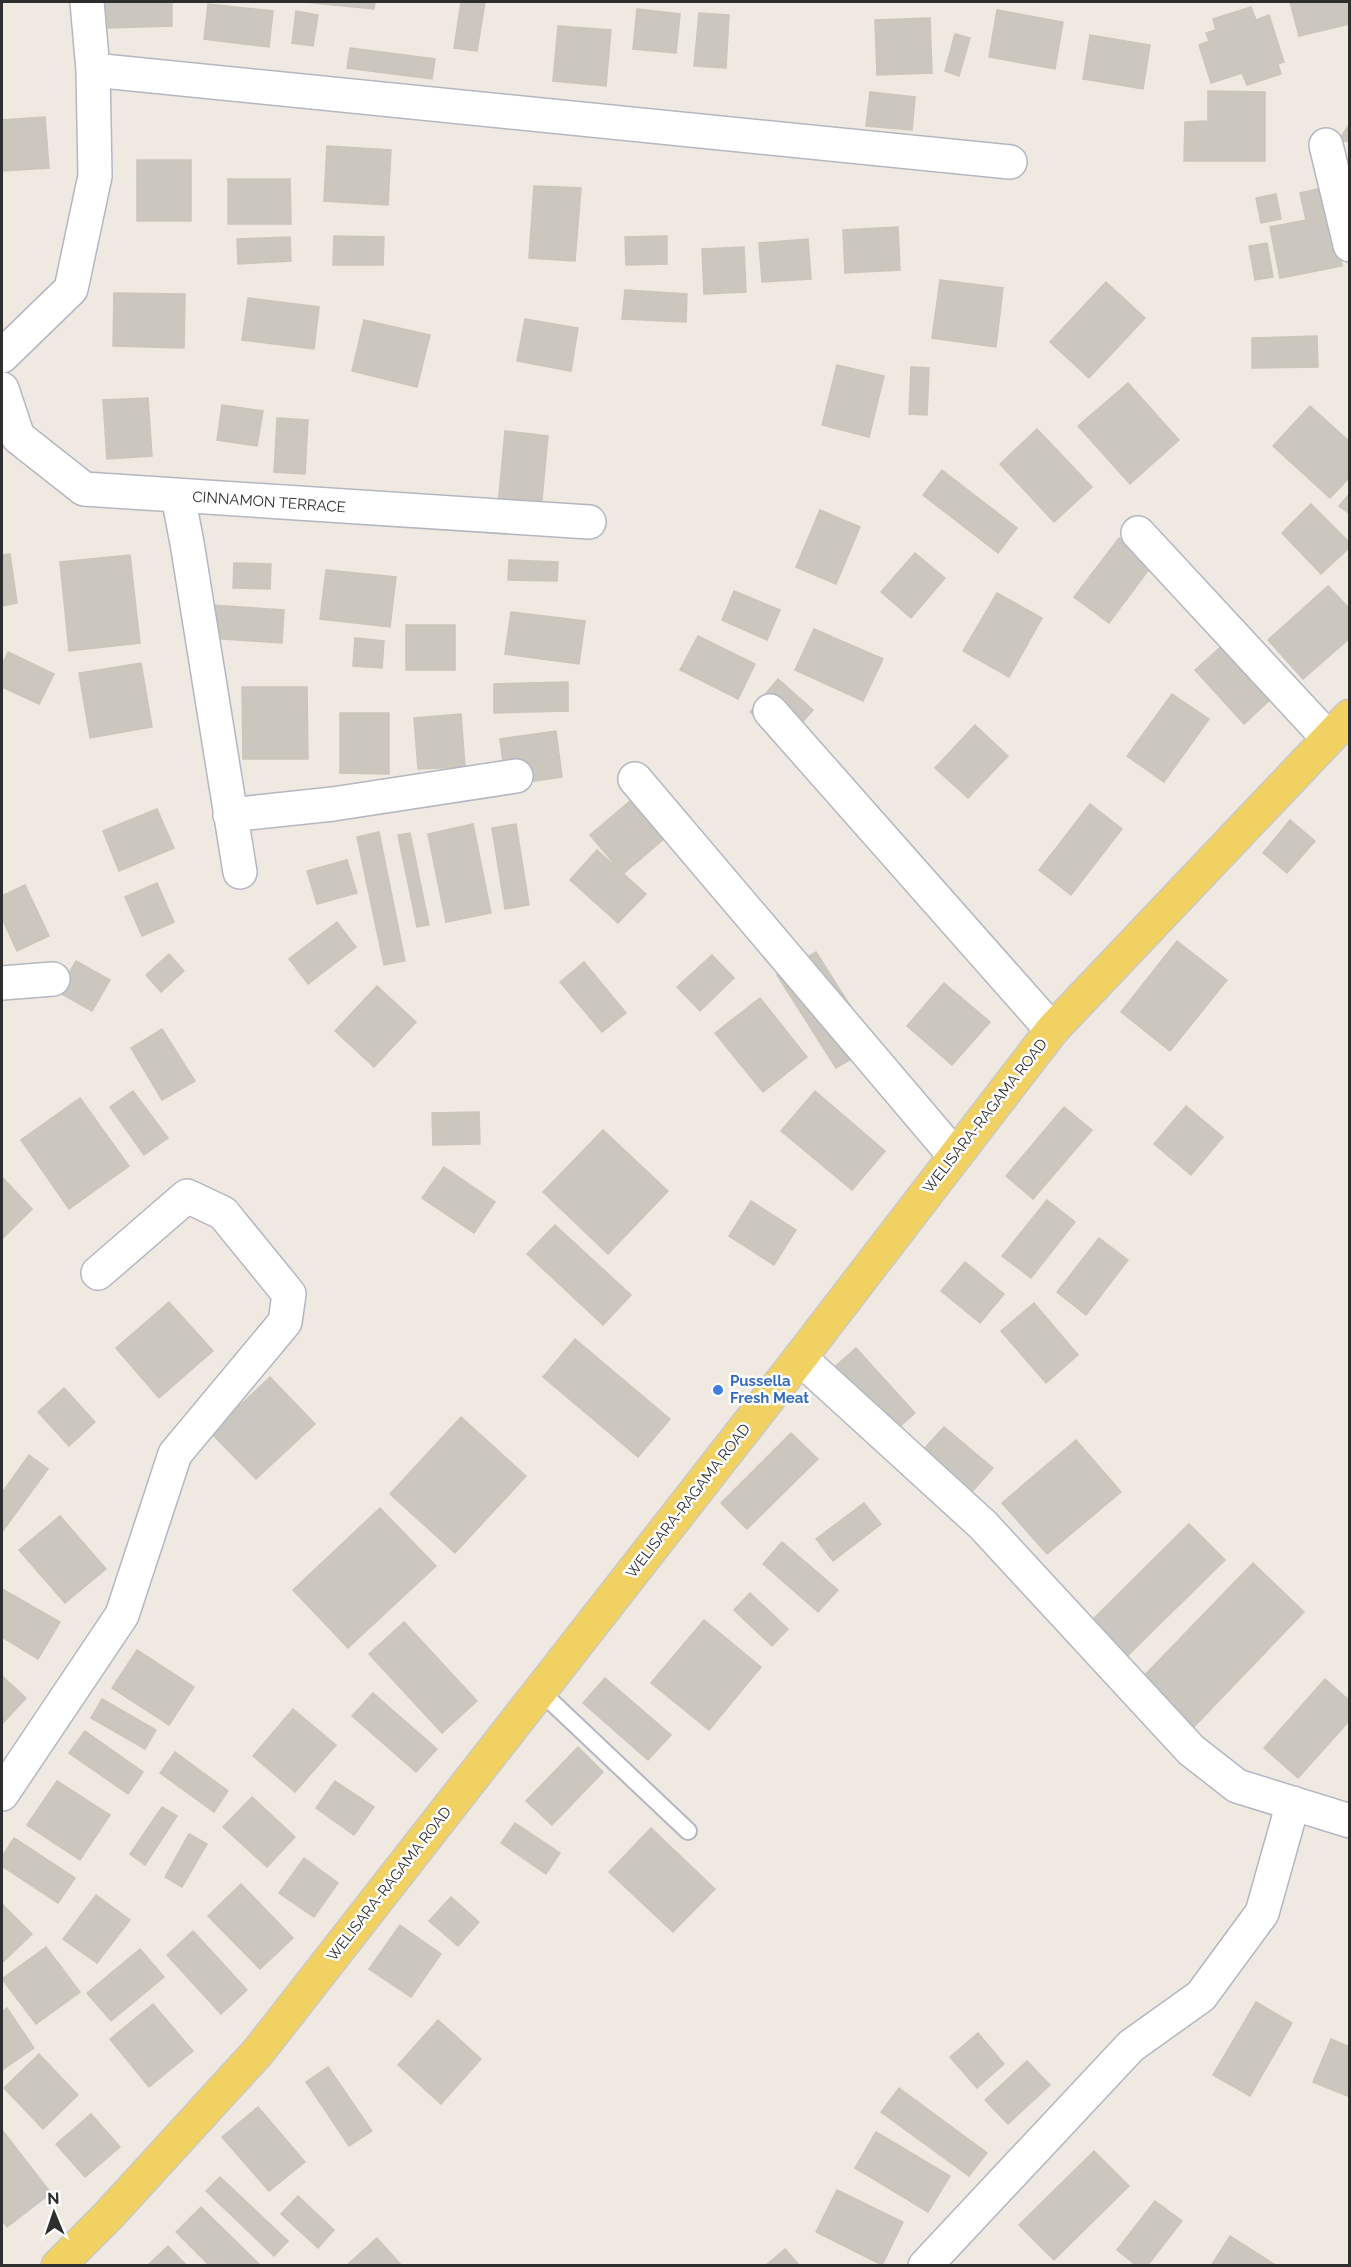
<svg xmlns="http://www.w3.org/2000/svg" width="1351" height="2267" font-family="Raleway,sans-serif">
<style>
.building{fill:#cbc7bf;stroke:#cbc5ba;stroke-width:1.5}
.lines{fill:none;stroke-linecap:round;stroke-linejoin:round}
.service-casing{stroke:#b4b7c1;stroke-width:20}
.minor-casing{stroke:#b4b7c1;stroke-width:36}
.primary-casing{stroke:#c9c9c9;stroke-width:36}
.service{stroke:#fff;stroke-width:16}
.minor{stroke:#fff;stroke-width:33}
.primary{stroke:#f2d163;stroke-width:33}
.shop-dot{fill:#3f7fe0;stroke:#fff;stroke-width:2}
.labels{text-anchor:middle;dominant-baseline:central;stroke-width:5;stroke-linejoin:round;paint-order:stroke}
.street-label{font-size:15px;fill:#2e2e2e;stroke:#fff}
.shop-label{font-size:15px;font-weight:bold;fill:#366cbe;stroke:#fff;text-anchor:start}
</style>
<rect width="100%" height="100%" fill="#efe9e1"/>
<path class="building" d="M105,2H172V26L106,28Z
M304,2H375L374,9Z
M461,2H485L477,51L454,48Z
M1290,2H1350V24L1299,36Z
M208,4L273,11L269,47L204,39Z
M1251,7L1256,20L1269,15L1284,62L1278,64L1281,74L1247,85L1242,73L1211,83L1199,45L1209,41L1206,33L1216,30L1213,19Z
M637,9L680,14L676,53L633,49Z
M997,10L1063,22L1055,69L989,57Z
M296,11L318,15L313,46L292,43Z
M699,13L729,15L726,68L694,66Z
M930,18L932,73L877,75L875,20Z
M558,26L611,30L606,86L553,81Z
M955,34L970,38L959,76L945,71Z
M1090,35L1150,45L1143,89L1083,79Z
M350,48L435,59L432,79L347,68Z
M1208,91L1265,92V161H1184L1185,122L1208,121Z
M870,92L915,97L912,130L866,126Z
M45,117L49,168L2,171V120Z
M1350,123V142L1339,140Z
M327,146L391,150L388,205L324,201Z
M137,160H191V221H137Z
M228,179H290L291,224H228Z
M534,186L581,188L575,261L529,258Z
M1326,187L1342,266L1280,278L1270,227L1306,220L1300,193Z
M1276,194L1281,219L1261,223L1256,198Z
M898,227L900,270L845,273L843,230Z
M334,236L384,237L383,265H333Z
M667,236V264L626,265L625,237Z
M290,237L291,261L238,264L237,239Z
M808,239L811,279L762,282L759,243Z
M1267,243L1273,277L1255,280L1249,246Z
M744,247L746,292L704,294L702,249Z
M940,280L1003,288L996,347L932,338Z
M1106,282L1145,318L1089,378L1050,342Z
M625,290L687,294L686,322L622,319Z
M114,293L185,294L184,348L113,346Z
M248,298L319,307L314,349L242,340Z
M525,319L578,328L571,371L517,361Z
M364,320L430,335L417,387L352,371Z
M1317,336L1318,367L1252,368V338Z
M837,365L884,376L869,437L822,425Z
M911,367L929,368L927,415L909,414Z
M1128,383L1179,440L1130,484L1078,426Z
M148,398L152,456L107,459L103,400Z
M222,405L263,411L257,446L217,440Z
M1310,406L1350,442V477L1330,498L1273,446Z
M277,418L308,420L305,474L274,472Z
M1037,429L1092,487L1054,522L1000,464Z
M505,431L548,436L541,510L498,506Z
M942,470L1017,528L998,553L923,495Z
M1350,493V514L1339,506Z
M1311,504L1350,543V547L1321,574L1282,533Z
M820,510L860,527L836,584L796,567Z
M1119,538L1153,564L1109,623L1074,597Z
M915,553L945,578L911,618L881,592Z
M10,554L17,603L2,606V555Z
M130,555L140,643L69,651L60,562Z
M509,560L558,562L557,581L508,580Z
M234,563L271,564L270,589L233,588Z
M326,570L396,577L390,627L320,619Z
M1328,586L1350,609V638L1303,679L1268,640Z
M734,591L780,610L767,640L722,620Z
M997,593L1042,618L1009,677L963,651Z
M211,605L284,610L282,643L208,638Z
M511,612L585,621L579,664L505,654Z
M406,625H455V670H406Z
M814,629L883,659L863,701L795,670Z
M698,636L755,664L738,699L680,670Z
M355,638L384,641L382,668L353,666Z
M1224,644L1272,698L1244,724L1195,670Z
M8,652L54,674L39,704L2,687V666Z
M141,663L152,727L90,738L79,673Z
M778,679L813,710L785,742L750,712Z
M568,682V711L494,713V684Z
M242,687H307L308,759H243Z
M1172,694L1209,719L1164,782L1127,756Z
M340,713H389V774L340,773Z
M461,714L465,767L418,769L414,718Z
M975,725L1008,756L968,798L935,768Z
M556,731L562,777L506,785L500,739Z
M630,801L664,839L623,874L590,835Z
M1090,804L1122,829L1071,895L1039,870Z
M157,809L174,848L119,871L103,831Z
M1290,820L1315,841L1287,873L1263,853Z
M473,824L491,913L446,922L428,834Z
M516,824L529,905L505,909L492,828Z
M379,832L405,961L384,965L357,837Z
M410,833L429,925L417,927L398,835Z
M597,850L646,894L618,923L570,880Z
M347,860L357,893L317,904L307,871Z
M157,883L174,922L142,936L125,897Z
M25,885L49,936L17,951L2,918V896Z
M337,922L356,947L308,984L289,959Z
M1177,941L1227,980L1170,1051L1121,1012Z
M816,952L875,1045L836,1068L777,975Z
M169,954L184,971L161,992L146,975Z
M712,955L734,978L700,1011L677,987Z
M76,961L110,980L92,1011L58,992Z
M584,962L626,1013L602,1032L560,982Z
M944,983L990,1022L952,1065L907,1026Z
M377,986L416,1022L374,1067L335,1031Z
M760,998L807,1057L763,1092L715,1033Z
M162,1029L195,1081L162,1100L131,1048Z
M133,1091L168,1138L144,1155L110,1107Z
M815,1091L885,1151L852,1190L781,1131Z
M80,1098L129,1166L69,1209L21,1140Z
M1186,1106L1223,1137L1191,1175L1154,1144Z
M1064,1107L1092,1130L1033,1199L1006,1176Z
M479,1112L480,1144L433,1145L432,1113Z
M603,1130L668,1191L608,1254L543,1192Z
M444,1167L495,1202L474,1233L422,1198Z
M2,1177L32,1209L2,1239Z
M1047,1200L1075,1222L1031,1278L1002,1256Z
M751,1201L796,1230L774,1265L729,1236Z
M555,1225L631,1295L603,1325L527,1254Z
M1099,1238L1128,1260L1086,1315L1057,1292Z
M965,1262L1004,1294L980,1323L941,1291Z
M169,1302L213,1351L159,1398L116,1348Z
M1034,1303L1078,1355L1046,1383L1001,1331Z
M575,1339L670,1419L638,1457L543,1377Z
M856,1348L915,1413L890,1435L831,1370Z
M270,1377L315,1424L256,1479L211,1433Z
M64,1388L95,1422L69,1446L38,1412Z
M461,1417L526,1476L455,1553L390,1494Z
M944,1427L993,1468L961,1504L913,1461Z
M791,1433L818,1459L747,1529L721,1503Z
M1076,1440L1121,1492L1047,1554L1002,1503Z
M29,1455L48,1469L2,1532V1493Z
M864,1503L881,1524L833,1561L816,1539Z
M380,1508L436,1566L348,1648L293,1590Z
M60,1516L106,1569L65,1603L19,1550Z
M1189,1524L1225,1560L1113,1670L1077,1635Z
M782,1542L838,1590L818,1612L763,1564Z
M1253,1563L1304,1612L1190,1731L1138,1682Z
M2,1589L60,1622L38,1659L2,1637Z
M750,1593L788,1629L772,1646L734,1610Z
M704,1620L761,1667L709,1730L651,1683Z
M404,1622L477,1701L442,1733L369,1654Z
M137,1650L194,1687L169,1725L112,1688Z
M2,1676L26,1698L2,1724Z
M605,1678L671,1735L648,1760L583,1703Z
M1325,1679L1350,1701V1720L1298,1778L1264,1748Z
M373,1693L437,1749L416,1772L352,1716Z
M102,1699L156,1730L145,1749L91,1718Z
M293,1709L336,1745L295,1792L253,1756Z
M85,1731L143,1772L128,1794L69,1753Z
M578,1747L603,1772L552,1825L526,1801Z
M175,1752L228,1791L214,1812L160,1773Z
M57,1781L110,1815L80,1860L27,1825Z
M335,1781L374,1807L354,1835L316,1808Z
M252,1797L295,1837L267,1867L223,1827Z
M162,1807L177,1816L145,1865L130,1854Z
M515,1823L560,1853L546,1874L501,1843Z
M651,1828L715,1889L673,1932L609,1872Z
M189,1834L207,1844L182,1887L165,1877Z
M14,1838L75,1878L58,1903L2,1866V1857Z
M304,1858L338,1883L314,1917L279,1893Z
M241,1884L293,1938L260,1969L208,1916Z
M96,1895L130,1920L97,1963L63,1939Z
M451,1897L479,1922L458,1946L429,1921Z
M2,1904L32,1934L2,1963Z
M400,1925L441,1954L411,1997L369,1969Z
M193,1931L247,1990L221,2014L167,1955Z
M46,1947L80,1992L36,2024L2,1979Z
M140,1949L164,1977L111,2021L87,1993Z
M1256,2002L1292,2023L1250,2096L1213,2075Z
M153,2004L193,2051L149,2087L110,2039Z
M7,2008L34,2048L2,2070V2012Z
M438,2020L481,2059L441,2104L398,2065Z
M978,2033L1004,2064L977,2088L950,2057Z
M1331,2039L1350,2047V2097L1313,2082Z
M39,2054L78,2095L43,2129L4,2088Z
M1027,2061L1050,2085L1008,2124L985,2100Z
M328,2067L372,2131L349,2146L306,2082Z
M899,2088L987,2153L969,2176L881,2112Z
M258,2107L305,2162L269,2191L222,2137Z
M91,2114L120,2147L85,2177L56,2144Z
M2,2130L51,2193L7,2227L2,2220Z
M876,2132L950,2176L928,2212L855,2168Z
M1094,2151L1129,2186L1054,2260L1019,2225Z
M220,2177L288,2241L274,2256L206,2191Z
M837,2190L903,2222L882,2265L816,2232Z
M298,2196L334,2230L318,2248L281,2214Z
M1155,2201L1182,2221L1147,2266H1137L1117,2250Z
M201,2207L261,2266H210L176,2232Z
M1230,2236L1277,2266H1211Z
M377,2238L402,2266H346Z
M168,2246L187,2266H147Z
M785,2249L800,2266H765Z"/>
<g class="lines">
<defs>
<path id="service" d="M540,1691L688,1831"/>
<path id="minor" d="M93,70L1010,162
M1326,145L1350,245
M2,356L71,289L95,176L93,70L87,2
M2,389L18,437L84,489L589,522
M178,496L187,543L240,872
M1138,533L1328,738
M770,711L1052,1030
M635,779L955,1156
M230,815L333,804L516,776
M2,983L53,979
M800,1358L983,1525L1191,1750L1237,1786L1350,1821
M2,1794L122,1615L175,1454L285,1322L289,1294L223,1213L187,1196L98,1273
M925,2266L1131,2046L1201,1996L1262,1913L1293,1803"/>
<path id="primary" d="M58,2266L108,2216L258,2052L800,1358L1052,1030L1350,716"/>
</defs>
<use href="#service" class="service-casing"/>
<use href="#minor" class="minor-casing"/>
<use href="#primary" class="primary-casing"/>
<use href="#service" class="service"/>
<use href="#minor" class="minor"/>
<use href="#primary" class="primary"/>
</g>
<circle class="shop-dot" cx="718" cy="1390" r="6"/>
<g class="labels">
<g class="street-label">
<text transform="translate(269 502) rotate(4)">CINNAMON TERRACE</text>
<text transform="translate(985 1116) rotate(-52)">WELISARA-RAGAMA ROAD</text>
<text transform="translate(688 1501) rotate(-52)">WELISARA-RAGAMA ROAD</text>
<text transform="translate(389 1884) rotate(-52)">WELISARA-RAGAMA ROAD</text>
</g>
<g class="shop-label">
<text x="730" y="1381">Pussella<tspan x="730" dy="17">Fresh Meat</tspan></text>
</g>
</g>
<rect width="1351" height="2267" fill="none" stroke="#2e2e2e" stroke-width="6"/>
<g transform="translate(54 2213) rotate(358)" stroke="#ffffff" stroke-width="4.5" paint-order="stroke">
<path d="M0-4.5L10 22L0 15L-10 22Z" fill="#2e2e2e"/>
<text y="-9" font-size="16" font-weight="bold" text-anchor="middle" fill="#2e2e2e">N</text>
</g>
</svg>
